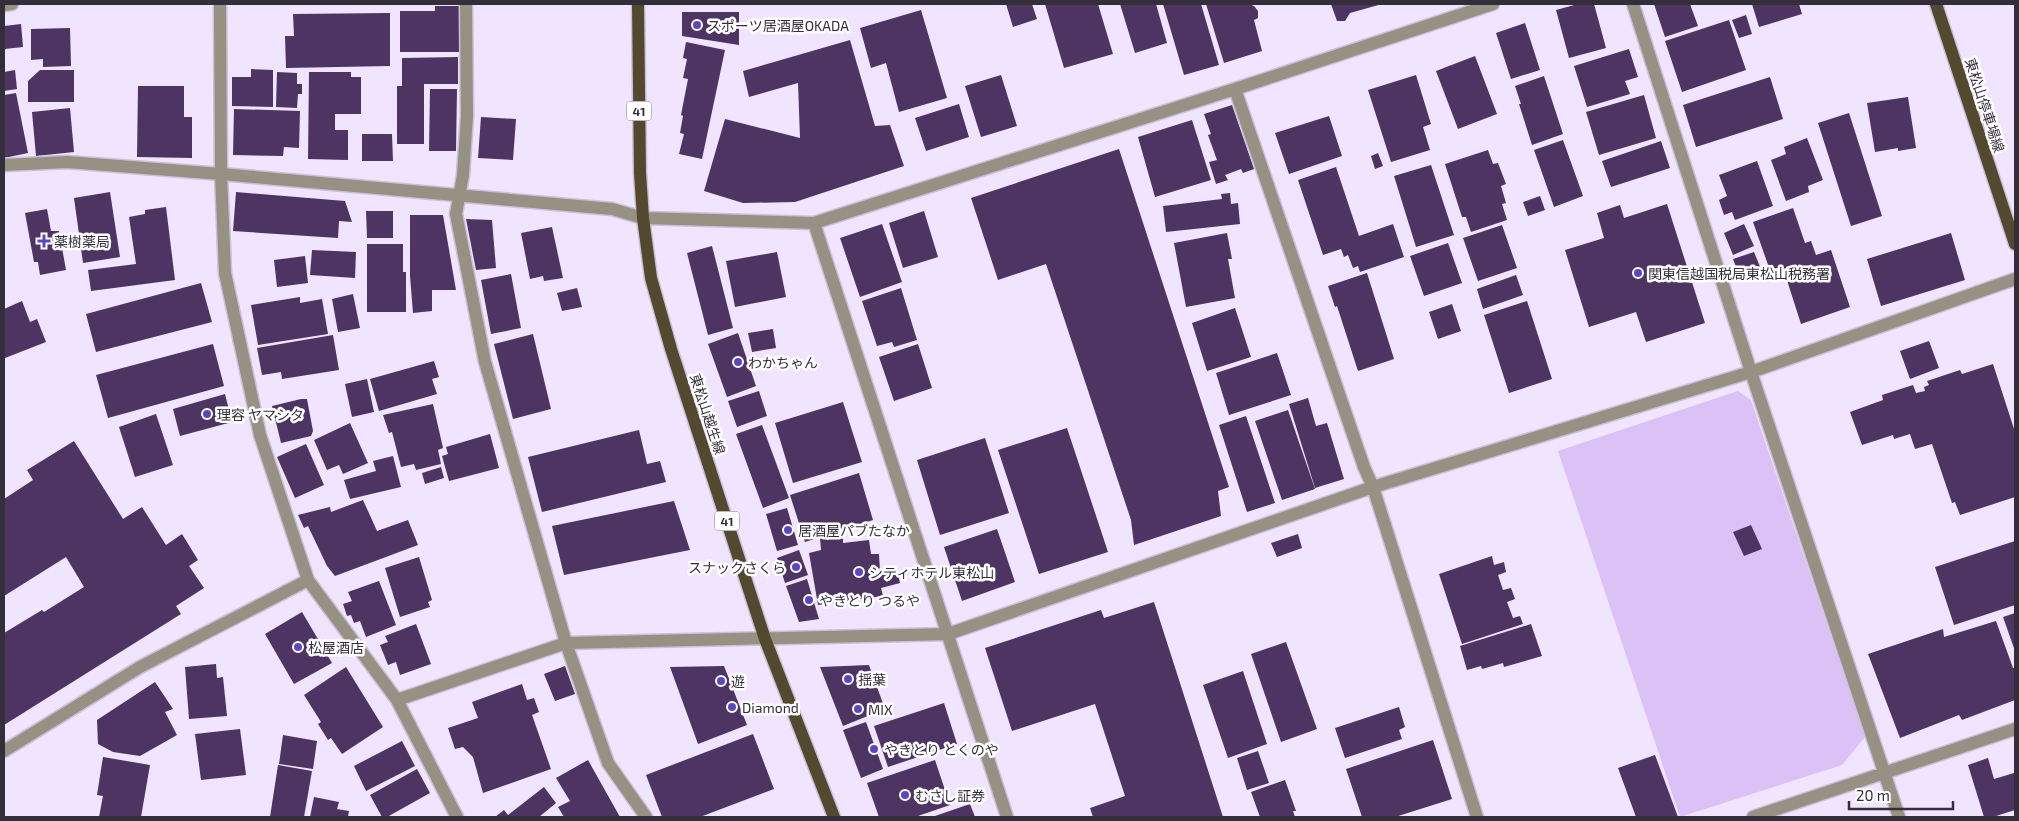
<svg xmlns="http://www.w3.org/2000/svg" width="2019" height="821" font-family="'Exo 2','Noto Sans JP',sans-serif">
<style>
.green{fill:#dcc1f7}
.building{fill:#4d3463}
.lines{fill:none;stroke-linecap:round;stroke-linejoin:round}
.minor-casing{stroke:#cbc0d8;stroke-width:15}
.major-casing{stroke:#cbc0d8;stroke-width:15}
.minor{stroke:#969182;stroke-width:12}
.major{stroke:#52492f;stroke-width:12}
.poi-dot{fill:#5947bf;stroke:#fff;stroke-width:2}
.labels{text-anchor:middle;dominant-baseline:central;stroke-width:5;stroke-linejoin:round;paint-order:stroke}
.shield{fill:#fff;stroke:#716d76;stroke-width:1}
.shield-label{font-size:12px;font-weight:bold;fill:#342e3b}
.poi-label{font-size:14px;fill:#342e3b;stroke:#fff;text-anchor:start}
.street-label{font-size:14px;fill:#342e3b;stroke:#fff}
</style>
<rect width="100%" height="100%" fill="#f1e4ff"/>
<path class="green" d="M1738,391L1751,400L1865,737L1842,765L1680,817L1558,451Z"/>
<path class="building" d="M1006,4H1032L1037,19L1013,27Z
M1045,4H1098L1113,54L1064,68Z
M1120,4H1156L1167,43L1135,53Z
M1163,4H1201L1219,65L1184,75Z
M1206,4H1249L1254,6L1258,11V18L1254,20L1262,51L1224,63Z
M1331,4H1382L1350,13L1345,21H1337Z
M1578,4H1594L1606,48L1569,58L1556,10Z
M1654,4H1690L1698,26L1665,37Z
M1752,4H1799L1802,14L1759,27Z
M435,6H459V52H400V11H435Z
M921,10L947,98L899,112L886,63L871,68L860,28Z
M682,12H739V45L682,36Z
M390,13V66L286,68L285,36H294L293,14Z
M1746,15L1752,34L1739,38L1732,20Z
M1729,20L1746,70L1682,92L1665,41Z
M1525,23L1540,70L1511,79L1496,33Z
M21,24L23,47L5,49L4,26Z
M70,28L71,66L43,67V59L31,60V29Z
M850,40L875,126L890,125L904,166L795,202L743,203L704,191L725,119L800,138L798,83L749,97L743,71Z
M686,42L725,50L702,159L679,154L684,134L680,133L683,116L681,115L688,79L683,78L687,59L683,58Z
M1629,49L1638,77L1625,81L1630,94L1587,107L1574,66Z
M1475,56L1497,114L1458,129L1436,71Z
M458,57V84H424V144H397V86H402V58Z
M251,69L273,70V107L232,106V77H251Z
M15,70L17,89L4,91V72Z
M40,70H74V102H28V81Z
M277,72L297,73V84H302V94H298L297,108L276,107Z
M309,72H351V77H361V114H335V130H348V160L308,159Z
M1001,75L1017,126L981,137L965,86Z
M1416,75L1431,124L1423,127L1430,150L1391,162L1368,90Z
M1544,76L1563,134L1532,145L1519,104H1521L1515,86Z
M1770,77L1783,119L1696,147L1683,105Z
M138,86H184V117H192V158L137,157Z
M430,89H457L456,151H429Z
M16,93L28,153L4,158V95Z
M1644,95L1656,138L1599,155L1586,112Z
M1908,97L1916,148L1898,151V148L1875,152L1867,103Z
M959,104L969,137L926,151L915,118Z
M1232,105L1254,169L1243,173L1241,169L1225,175L1228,180L1216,184L1209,162L1217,160L1208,135L1211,134L1204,114Z
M70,108L74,152L36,156L32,112Z
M234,109L300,111L299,148L284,147L283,156L233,155Z
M1849,113L1882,216L1851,226L1818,123Z
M1329,116L1342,156L1289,174L1275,133Z
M481,117L516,119L513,160L478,158Z
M1192,120L1211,180L1155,197L1138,137Z
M362,134H392L393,161H362Z
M1807,138L1823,180L1808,186L1809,192L1786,201L1771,160L1786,154L1784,147Z
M1563,140L1583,196L1554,207L1534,150Z
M1661,141L1670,168L1611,187L1602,161Z
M1119,149L1229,487L1218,491L1221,516L1134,545L1131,520L1046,264L998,280L971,198Z
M1488,150L1493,164L1498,163L1506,184L1501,186L1506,203L1502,204L1507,220L1471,232L1466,217H1462L1445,164Z
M1378,153L1383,166L1375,169L1371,156Z
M1757,161L1773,206L1735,220L1732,212L1724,215L1719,200L1727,196L1719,175Z
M1431,165L1454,235L1416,247L1394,176Z
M1336,167L1359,236L1393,224L1404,257L1360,272L1358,266L1353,268L1348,255L1344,257L1341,249L1323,255L1298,180Z
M110,192L120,257L83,263L74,198Z
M236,192L345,201L352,222L339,221L338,238L233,231Z
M1230,193L1231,204L1238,203L1240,224L1166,232L1163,206L1222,199L1221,194Z
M1540,196L1545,210L1528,216L1523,202Z
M1667,204L1705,323L1646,342L1636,312L1589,327L1565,250L1604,238L1597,213L1620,205L1624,218Z
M166,207L175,280L91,291L88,270L136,264L129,217L145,214V210Z
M1793,208L1805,243L1811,241L1816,255L1831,250L1850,307L1801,324L1785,274L1773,279L1753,222Z
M47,209L51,231H59L66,270L40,275L38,262H34L25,213Z
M366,211H393V238H367Z
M924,211L938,257L903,268L889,223Z
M410,215H443L456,290H432V311L413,313L410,276Z
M466,219L492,220L496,268L476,270Z
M882,224L902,282L860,297L840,238Z
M1744,224L1754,246L1733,255L1724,233Z
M1502,225L1517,268L1478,281L1463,238Z
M552,227L563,278L544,281L543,276L530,279L521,233Z
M1227,233L1232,259H1228L1235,298L1186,307L1174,243Z
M1951,233L1965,280L1881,306L1867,259Z
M1448,243L1462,283L1424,296L1410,256Z
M367,244H403V272H406V312H367Z
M712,246L733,328L708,335L687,253Z
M312,250L356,252L355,278L310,275Z
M777,252L786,297L735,307L726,261Z
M1754,252L1761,269L1740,277L1733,259Z
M305,256L308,283L277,287L274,260Z
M1367,273L1394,359L1358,371L1337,306L1335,307L1328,286Z
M511,274L521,328L491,334L481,280Z
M1516,275L1523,295L1483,309L1477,289Z
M201,283L212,322L96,352L86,314Z
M577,288L582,307L562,311L557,293Z
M901,288L917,340L894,347L892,342L877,346L862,301Z
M353,294L360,328L338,332L332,299Z
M300,297V303L322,299L328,334L258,345L251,305Z
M22,301L30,322L37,319L46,342L5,358L4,309Z
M1527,301L1552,379L1509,393L1484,315Z
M1452,304L1461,331L1438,339L1429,312Z
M1235,308L1251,357L1207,371L1192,323Z
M773,329L776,348L752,352L748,333Z
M738,333L756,386L727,397L708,344Z
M533,334L551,409L513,419L494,344Z
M333,335L339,370L282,379L281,372L262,375L257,348Z
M1929,341L1939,368L1910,379L1900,351Z
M213,344L224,386L108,418L96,375Z
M918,344L932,388L894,401L879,357Z
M1277,353L1291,395L1229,415L1216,373Z
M434,361L439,377L432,379L437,394L379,411L370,379Z
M1993,364L2015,432V497L1960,515L1955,502L1952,503L1932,444L1915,449L1910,434L1894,439L1893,435L1862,445L1850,412L1883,400L1882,395L1913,385L1916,393L1925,391L1924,387L1929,385L1927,381L1960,370L1962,374Z
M367,379L374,412L352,417L345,384Z
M759,391L767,416L737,427L728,401Z
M225,394L232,422L180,436L173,409Z
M1308,398L1316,426L1327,423L1344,479L1315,488L1289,404Z
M301,399H307L313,431L311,436L281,443L272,406Z
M843,402L862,462L793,483L775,423Z
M433,404L443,448L438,450L441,464L416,470L414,464L401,467L392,432L389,433L383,415Z
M1288,410L1315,489L1282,500L1255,421Z
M156,414L173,465L135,477L119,427Z
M1246,416L1275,503L1247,512L1219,425Z
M350,423L368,463L343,474L339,465L327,470L314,440Z
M762,425L789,498L763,508L736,434Z
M1067,428L1108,552L1039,574L998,450Z
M639,430L647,464L660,461L666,482L542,512L528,457Z
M490,434L499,468L449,481L442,456L448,454L446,447Z
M985,438L1009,513L940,535L917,460Z
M74,441L123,519L142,507L166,545L182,534L198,560L189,566L204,588L176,606L181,614L4,725V633L42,610L44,612L84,587L66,557L4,596V499L33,480L27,470Z
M306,444L324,485L295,498L277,457Z
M393,456L401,487L350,499L344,480L376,471L373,461Z
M441,467L444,478L425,484L422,473Z
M859,473L873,520L805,542L790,495Z
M363,500L377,531L408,520L418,545L335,576L327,566L308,526L304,528L298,515L330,507L331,512Z
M674,501L690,550L564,575L552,526Z
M787,508L798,545L777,551L766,514Z
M1751,525L1762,549L1744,556L1733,532Z
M997,529L1015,582L962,601L944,547Z
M1298,534L1302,548L1277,557L1271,543Z
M843,536V543L869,540L871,554H879L880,571L897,569L900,583L881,588L883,596L818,605L809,553L821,550L820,538Z
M2015,541V605L1954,625L1935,567Z
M799,550L808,575L785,583L777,558Z
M1492,556L1494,565L1504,562L1506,572L1498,575L1503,590L1511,588L1515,599L1507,602L1513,618L1520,616L1523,624L1462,644L1439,574Z
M419,557L432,600L428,602L430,607L400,617L385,568Z
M807,579L819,619L799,622L786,586Z
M379,581L396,625L366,637L360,621L354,623L351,615L347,616L343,604L352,601L348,592Z
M1154,602L1223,817H1093L1090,808L1125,796L1095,704L1012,731L985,648L1101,610L1104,618Z
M302,612L332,663L294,684L265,634Z
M2015,613V651L2003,617Z
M1996,621L2013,668H2015V700L1962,720L1959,715L1900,738L1868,654L1943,629L1944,637Z
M416,624L431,664L400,675L396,662L388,665L380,645L388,642L385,636Z
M1531,624L1542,656L1504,667L1503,663L1482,669L1481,666L1467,670L1460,646Z
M1286,642L1317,729L1281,742L1251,654Z
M216,664L217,678L223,677L227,716L189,719L185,667Z
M869,665L885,709L843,726L820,667Z
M565,666L575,694L555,701L544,674Z
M724,666L747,725L698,744L670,667Z
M346,667L383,727L342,754L331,738L328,740L318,724L321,722L304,695Z
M1243,671L1267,744L1228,758L1203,685Z
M155,682L173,709L165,712L177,735L140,756L113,752L98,744L97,720Z
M522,684L527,700L534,698L539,712L532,715L551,769L483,793L473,757L463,747L455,749L448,728L478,718L472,702Z
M944,703L957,744L888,767L874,726Z
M1399,707L1405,727L1399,730L1402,739L1345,758L1335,728Z
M866,722L883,769L861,778L843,730Z
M240,729L246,775L201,780L195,734Z
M753,734L774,789L700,817H662L646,775Z
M283,735L317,741L313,769L279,764Z
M1433,740L1452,799L1395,817H1362L1346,769Z
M402,741L415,766L366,791L354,766Z
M1258,751L1269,783L1247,790L1237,758Z
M1655,755L1678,817H1636L1618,768Z
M103,757L150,765L141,817H99L103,796L97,795Z
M1988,758L1994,779L2014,773L2015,777V810L1993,817H1984L1968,765Z
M588,760L620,817H564L558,807L570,801L556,778Z
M935,760L950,805L915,817H879L867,783Z
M278,765L312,771L304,817H270Z
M417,769L430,793L387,817H382L370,795Z
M1285,780L1296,811H1293L1295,817H1260L1251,792Z
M544,787L556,803L539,817H495L504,810L508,815Z
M314,797L339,802L337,809L349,811L348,817H310Z
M970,804L975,817H932Z"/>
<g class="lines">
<defs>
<path id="minor" d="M220,4L221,174L225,273L260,435L308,580L397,700L457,817
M466,4L467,116L463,175L456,214L485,362L566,643L608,763L646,817
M1633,4L1751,372L1899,817
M4,5L12,4
M1235,89L1364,467L1373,487L1477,817
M4,165L67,162L221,174L612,209L643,218L814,223L1235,89L1493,4
M814,223L1007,817
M397,700L566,643L948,634L1373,487L1751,372L2015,279
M4,751L140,667L308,580
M1753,817L2015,729"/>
<path id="major" d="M638,4L640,173L643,218L651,278L671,349L765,639L834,817
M1936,4L2015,244"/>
</defs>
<use href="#minor" class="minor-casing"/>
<use href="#major" class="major-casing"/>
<use href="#minor" class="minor"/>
<use href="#major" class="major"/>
</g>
<g class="poi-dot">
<circle cx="697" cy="25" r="5"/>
<path d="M41.5 233.5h5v5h5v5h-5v5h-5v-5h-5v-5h5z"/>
<circle cx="1638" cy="273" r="5"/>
<circle cx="738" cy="362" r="5"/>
<circle cx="207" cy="414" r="5"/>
<circle cx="788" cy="530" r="5"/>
<circle cx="796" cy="567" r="5"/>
<circle cx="859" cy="572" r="5"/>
<circle cx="809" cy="600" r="5"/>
<circle cx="298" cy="647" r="5"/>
<circle cx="848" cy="679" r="5"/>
<circle cx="721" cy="681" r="5"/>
<circle cx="732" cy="707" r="5"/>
<circle cx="858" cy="709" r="5"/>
<circle cx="874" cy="749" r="5"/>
<circle cx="905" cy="795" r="5"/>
</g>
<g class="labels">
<g class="shield">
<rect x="626.5" y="101.5" width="25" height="19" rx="4"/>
<rect x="714.5" y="511.5" width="25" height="19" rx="4"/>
</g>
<g class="shield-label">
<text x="639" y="111">41</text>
<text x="727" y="521">41</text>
</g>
<g class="poi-label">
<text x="707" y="25">スポーツ居酒屋OKADA</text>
<text x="54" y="241">薬樹薬局</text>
<text x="1648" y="273">関東信越国税局東松山税務署</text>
<text x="748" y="362">わかちゃん</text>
<text x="217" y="414">理容 ヤマシタ</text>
<text x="798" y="530">居酒屋パブたなか</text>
<text x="786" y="567" text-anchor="end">スナックさくら</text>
<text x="869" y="572">シティホテル東松山</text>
<text x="819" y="600">やきとり つるや</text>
<text x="308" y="647">松屋酒店</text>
<text x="858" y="679">揺葉</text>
<text x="731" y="681">遊</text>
<text x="742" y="707">Diamond</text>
<text x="868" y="709">MIX</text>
<text x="884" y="749">やきとり とくのや</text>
<text x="915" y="795">むさし証券</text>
</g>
<g class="street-label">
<text transform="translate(1985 105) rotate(72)">東松山停車場線</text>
<text transform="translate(708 414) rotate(72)">東松山越生線</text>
</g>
</g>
<rect width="2019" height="821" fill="none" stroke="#342e3b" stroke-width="10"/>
<path d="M1849 801v8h104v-8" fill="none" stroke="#342e3b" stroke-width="2.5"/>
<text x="1856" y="801" font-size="15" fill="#342e3b" stroke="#ffffff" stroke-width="4" paint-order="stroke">20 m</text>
</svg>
